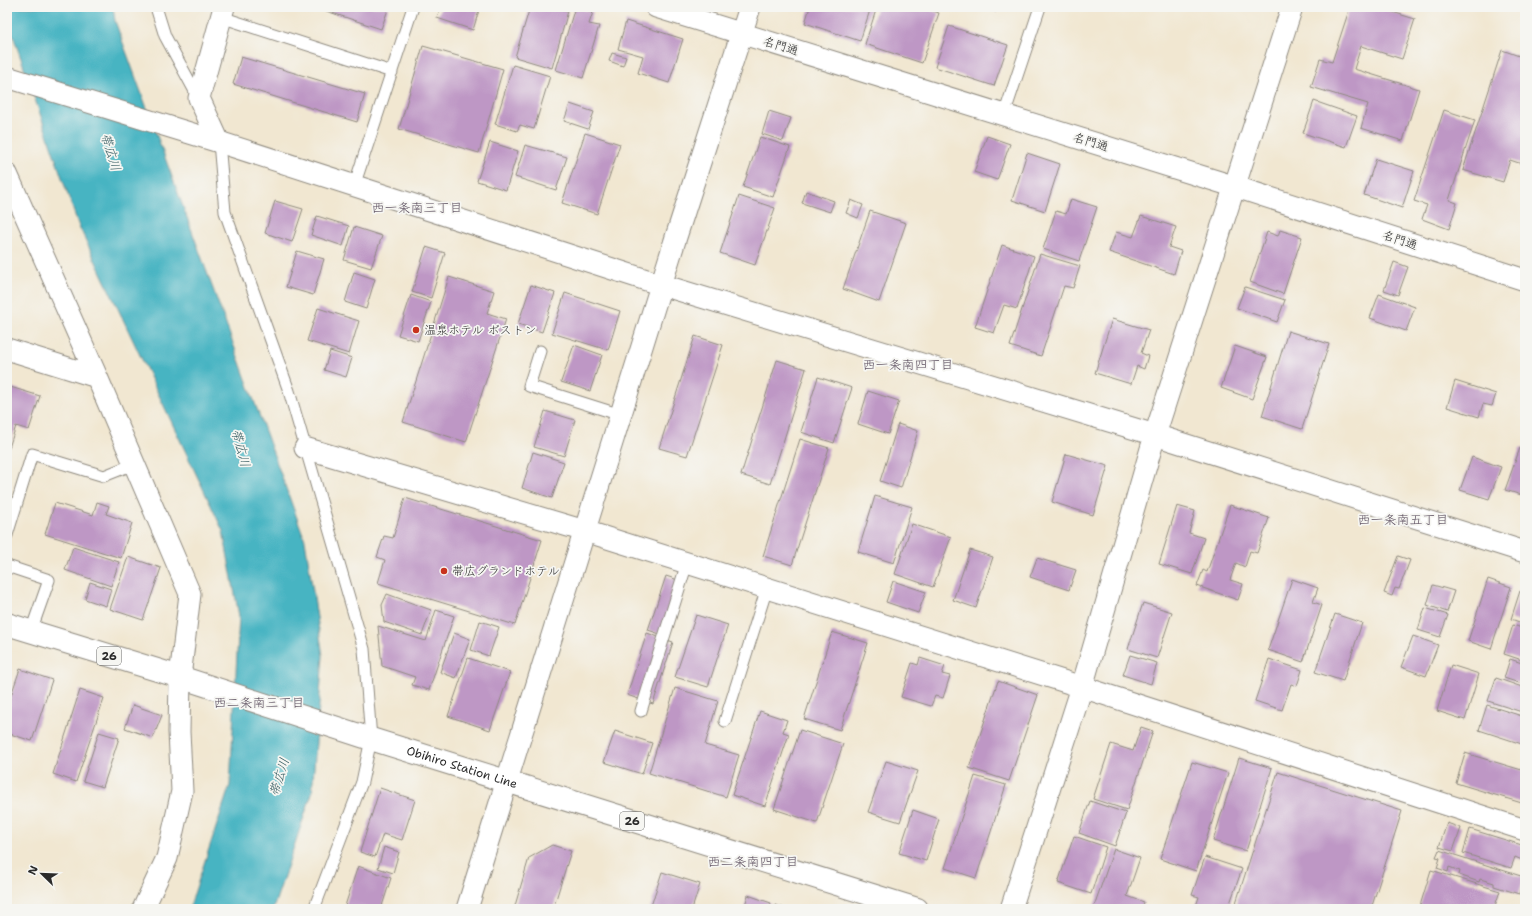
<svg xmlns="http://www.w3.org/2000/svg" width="1532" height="916" font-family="'Shantell Sans','Klee One',sans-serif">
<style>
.water{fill:#46b4c2;stroke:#387076}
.building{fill:#be97c5}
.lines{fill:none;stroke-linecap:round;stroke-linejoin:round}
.service-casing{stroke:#8e897e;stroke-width:13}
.minor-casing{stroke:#8e897e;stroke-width:23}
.primary-casing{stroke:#8e897e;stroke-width:24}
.service{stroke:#fff;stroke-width:11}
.minor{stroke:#fff;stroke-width:21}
.primary{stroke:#fff;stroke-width:22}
.poi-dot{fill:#c8321e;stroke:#f6f6f2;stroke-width:1.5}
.labels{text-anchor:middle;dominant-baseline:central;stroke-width:3.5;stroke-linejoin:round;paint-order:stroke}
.shield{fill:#f6f6f2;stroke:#686867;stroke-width:1}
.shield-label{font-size:11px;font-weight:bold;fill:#2b2b2b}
.street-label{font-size:12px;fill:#2b2b2b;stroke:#f6f6f2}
.poi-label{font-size:12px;fill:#2b2b2b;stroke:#f6f6f2;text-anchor:start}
.water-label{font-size:13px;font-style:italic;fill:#345b60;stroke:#f6f6f2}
.neighbourhood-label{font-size:13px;fill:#5e5161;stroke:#f6f6f2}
</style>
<rect width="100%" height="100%" fill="#f6f6f2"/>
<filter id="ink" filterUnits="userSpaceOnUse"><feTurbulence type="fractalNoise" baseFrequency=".025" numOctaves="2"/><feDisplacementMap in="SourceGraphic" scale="8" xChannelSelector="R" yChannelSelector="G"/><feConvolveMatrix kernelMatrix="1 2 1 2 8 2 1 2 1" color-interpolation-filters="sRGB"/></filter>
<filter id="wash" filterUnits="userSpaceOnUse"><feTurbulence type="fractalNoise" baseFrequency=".012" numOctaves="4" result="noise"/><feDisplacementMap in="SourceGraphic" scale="16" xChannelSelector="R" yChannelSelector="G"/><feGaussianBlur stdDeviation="0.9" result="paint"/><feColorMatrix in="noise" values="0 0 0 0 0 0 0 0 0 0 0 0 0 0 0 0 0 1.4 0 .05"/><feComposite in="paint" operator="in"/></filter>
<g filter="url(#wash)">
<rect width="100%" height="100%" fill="#f1e7d1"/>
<path class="water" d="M7,7H113L115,21L305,540L323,656L312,793L273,909H189L230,785L239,616L223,531L78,224L7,18Z"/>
<g id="blocks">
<path class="building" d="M314,7H389L381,29Z
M441,7H480L473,30L437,18Z
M530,7H554L568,11L552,68L515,57Z
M575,7L593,12L589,24L599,26L583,78L556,70Z
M810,7H871L860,41L805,23Z
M877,7H922L939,13L922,63L865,44Z
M982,7H998L996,12Z
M1350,7H1376L1415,19L1402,59L1361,46L1354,69L1419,89L1403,141L1361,128L1368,104L1311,87L1320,59L1332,62Z
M626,21L683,39L669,83L638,73L643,56L618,49Z
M949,26L1008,45L994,86L935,67Z
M423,46L503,69L479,153L399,129Z
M1502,50L1525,58V165L1510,160L1503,182L1463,170Z
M612,53L626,57L623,66L609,61Z
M241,57L365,94L357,122L233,84Z
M513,65L550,76L534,129L520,125L517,131L495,124Z
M1314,101L1357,116L1346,147L1303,133Z
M570,104L594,112L588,129L564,121Z
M1444,110L1475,120L1449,200L1457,203L1449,229L1422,219L1427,205L1414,201Z
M769,111L791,118L783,141L762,134Z
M585,133L620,144L597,214L562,203Z
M987,136L1010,144L997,180L974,172Z
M760,137L790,147L773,197L743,187Z
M490,142L518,151L506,190L477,181Z
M525,145L567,157L556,190L515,177Z
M1027,153L1060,164L1045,211L1012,200Z
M1376,159L1414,171L1402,208L1364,195Z
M806,191L834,201L830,212L802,203Z
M739,196L775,208L755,265L720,253Z
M1071,199L1097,207L1079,261L1043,249L1056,211L1066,214Z
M851,200L863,205L858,218L846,213Z
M275,201L303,209L292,242L265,233Z
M870,211L906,223L879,302L843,289Z
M317,216L349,226L343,246L311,235Z
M1141,216L1176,227L1169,247L1181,251L1174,274L1109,252L1116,232L1133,237Z
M354,227L382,236L371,268L344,260Z
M1280,230L1302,237L1283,294L1250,282L1267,232L1278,236Z
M1002,245L1034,256L1017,309L1004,305L994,333L975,327Z
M426,247L445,253L431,298L412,292Z
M297,251L324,259L313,295L286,287Z
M1040,254L1080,266L1073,288L1064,286L1041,356L1010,346Z
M1394,262L1408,267L1398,295L1384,290Z
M354,272L375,279L366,309L345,302Z
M449,277L494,291L487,313L506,319L466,442L403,422Z
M531,285L555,293L542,332L518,324Z
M1245,287L1285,300L1277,322L1237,308Z
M565,293L620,311L608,350L552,333Z
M1379,294L1415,307L1406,331L1370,318Z
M411,295L431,302L418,341L398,335Z
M318,308L359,321L349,354L307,341Z
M1112,319L1149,330L1141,353L1148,356L1144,369L1137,366L1131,384L1095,373Z
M1288,331L1329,344L1302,429L1262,416Z
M695,336L723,345L687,456L659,448Z
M574,345L602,355L590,391L561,382Z
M1235,346L1267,357L1252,399L1221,388Z
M330,351L352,358L346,377L324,370Z
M777,360L806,369L770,484L741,475Z
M818,377L852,388L834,443L801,432Z
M1455,381L1496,394L1492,406L1483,404L1479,417L1447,407Z
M7,386L40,396L29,430L16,426L7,454Z
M868,391L899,401L888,434L858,424Z
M545,411L575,420L564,456L534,447Z
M898,424L918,431L901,488L880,481Z
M800,439L829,448L792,565L763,556Z
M1520,448L1525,449V496L1505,490Z
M533,452L564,462L552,498L522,488Z
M1066,454L1108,466L1093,515L1052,502Z
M1472,457L1501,467L1489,499L1460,490Z
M875,496L912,507L894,563L858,552Z
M405,498L542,540L515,625L378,583L385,560L377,557L384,536L393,538Z
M97,502L109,506L106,514L132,523L121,558L45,534L55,503L93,515Z
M1230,505L1269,518L1257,553L1250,551L1245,567L1236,563L1230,580L1243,584L1238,600L1197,586L1203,570L1207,572Z
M1177,506L1195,511L1189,533L1204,538L1192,574L1159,564Z
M912,524L951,537L933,587L895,574Z
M73,547L119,562L111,586L65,570Z
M970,550L993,557L976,608L953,600Z
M1398,556L1410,560L1399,589L1395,588L1392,596L1384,593Z
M128,557L161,568L143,620L110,609Z
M1037,558L1076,570L1069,590L1030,577Z
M666,576L681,581L663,635L648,630Z
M1292,579L1318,588L1313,602L1322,605L1303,662L1268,650Z
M1488,579L1511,587L1491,649L1468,641Z
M893,581L926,592L918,613L886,602Z
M90,582L111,589L106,606L85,599Z
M1433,585L1454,591L1447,612L1427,605Z
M1520,591L1525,592V624L1511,619Z
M387,594L431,610L422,635L384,622L382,605Z
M1143,603L1172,612L1157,658L1128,649Z
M1425,608L1448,615L1440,637L1418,630Z
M436,610L454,616L429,690L412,685L415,677L382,666L378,626L426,641Z
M1335,614L1362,623L1343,681L1315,672Z
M696,615L728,625L708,687L675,677Z
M480,621L499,627L489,656L471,650Z
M1513,625L1525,629V661L1504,654Z
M832,632L868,643L840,730L804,719Z
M454,633L470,639L456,678L440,672Z
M647,633L673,642L653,704L627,695Z
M1413,636L1438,645L1426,676L1401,667Z
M1130,655L1157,663L1151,684L1123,675Z
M468,658L510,672L490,730L448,716Z
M920,658L945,666L942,674L950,676L943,698L935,696L931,706L901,697L912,663L918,665Z
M1269,659L1302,670L1297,686L1291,684L1282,710L1255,701Z
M1510,659L1525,664V685L1504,678Z
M1451,665L1479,674L1465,720L1437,711Z
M20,669L52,680L32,741L7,733V707Z
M1496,678L1525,688V713L1488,701Z
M998,681L1038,695L1009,781L969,768Z
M675,688L718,701L705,745L739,755L726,797L649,773Z
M80,690L104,698L76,782L53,774Z
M133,705L162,715L153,738L125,728Z
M1487,705L1525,717V745L1479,730Z
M760,711L787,720L783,732L789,734L765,806L732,795Z
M1141,727L1153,731L1127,810L1093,799L1111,744L1133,751Z
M800,730L843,744L817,823L774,809Z
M615,731L652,743L642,774L604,762Z
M99,732L119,738L103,787L83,781Z
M1465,753L1525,771V804L1456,783Z
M1239,758L1272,768L1246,851L1213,841Z
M886,761L918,771L900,822L868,812Z
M1192,762L1228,773L1196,871L1160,859Z
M1278,772L1402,811L1371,909H1234Z
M975,776L1006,785L976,878L945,868Z
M380,788L415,800L402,840L383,834L375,857L360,852Z
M1090,801L1126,813L1115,846L1079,833Z
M913,810L939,819L926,861L899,853Z
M1447,823L1461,828L1453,851L1439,847Z
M1470,829L1525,846L1522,860L1515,857L1511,868L1463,853Z
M1074,836L1106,847L1091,894L1058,883Z
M552,845L571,851L553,909H514L529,858Z
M384,847L399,852L393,873L378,868Z
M1114,849L1140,858L1127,896L1144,902L1142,909H1093Z
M1439,850L1524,877L1519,894L1494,886V883L1480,879L1479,882L1459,875L1460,871L1449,867L1448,872L1437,868L1440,858L1436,857Z
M1205,857L1242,869L1228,909H1195L1199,897L1192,895Z
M358,866L391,878L381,909H344Z
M1431,870L1500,891L1494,909H1419Z
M662,872L700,884L692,909H650Z
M748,895L771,903L769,909H744Z
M775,905L788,909H774Z"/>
</g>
</g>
<g filter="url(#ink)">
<use href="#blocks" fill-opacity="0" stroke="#8e897e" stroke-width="1"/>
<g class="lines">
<defs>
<path id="service" d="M156,7L165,36L198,97
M221,17L392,72
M1004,115L1040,7
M219,142L225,212L289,391L364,649L371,739L362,782L314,909
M354,186L413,7
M540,351L529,386L621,415
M7,535L32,454L104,476L134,464
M7,566L49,580L31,631
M641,711L687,563
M725,721L767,588"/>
<path id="minor" d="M656,7L1236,187L1525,280
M7,77L219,142L662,285L1155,435L1525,552
M219,142L199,98L224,7
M7,174L97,377L190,594L180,677L179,732L182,791L167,858L143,909
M7,349L97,377
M305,448L585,531L1082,687L1525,830
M467,909L676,237L750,7
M1011,909L1082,687L1155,435L1292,7"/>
<g id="primary">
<path id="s1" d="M7,624L180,677L371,739L917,909"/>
</g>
</defs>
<use href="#service" class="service-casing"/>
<use href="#minor" class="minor-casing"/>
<use href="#primary" class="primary-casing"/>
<use href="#service" class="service"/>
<use href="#minor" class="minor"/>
<use href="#primary" class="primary"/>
</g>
</g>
<g class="poi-dot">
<circle cx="416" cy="330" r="4"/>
<circle cx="444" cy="571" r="4"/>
</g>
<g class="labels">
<g class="shield">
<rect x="97" y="647" width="24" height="18" rx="3"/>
<rect x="620" y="812" width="24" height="18" rx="3"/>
</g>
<g class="shield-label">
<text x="109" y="656">26</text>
<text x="632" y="821">26</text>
</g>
<g class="street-label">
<text transform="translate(781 46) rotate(17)">名門通</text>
<text transform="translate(1091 142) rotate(17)">名門通</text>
<text transform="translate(1400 240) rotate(18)">名門通</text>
<text stroke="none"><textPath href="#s1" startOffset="477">Obihiro Station Line</textPath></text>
</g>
<g class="poi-label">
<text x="424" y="330">温泉ホテル ボストン</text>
<text x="452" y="571">帯広グランドホテル</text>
</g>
<g class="water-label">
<text transform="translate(111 152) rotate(73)">帯広川</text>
<text transform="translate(241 448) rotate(75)">帯広川</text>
<text transform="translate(279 777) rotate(-73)">帯広川</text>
</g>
<g class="neighbourhood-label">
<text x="417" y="207">西一条南三丁目</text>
<text x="908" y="364">西一条南四丁目</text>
<text x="1403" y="519">西一条南五丁目</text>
<text x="259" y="702">西二条南三丁目</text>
<text x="753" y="861">西二条南四丁目</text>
</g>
</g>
<rect width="1532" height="916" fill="none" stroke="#f6f6f2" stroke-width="24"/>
<g transform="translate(42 874) rotate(293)" stroke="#f6f6f2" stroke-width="3" paint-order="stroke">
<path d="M0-3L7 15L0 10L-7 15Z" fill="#2b2b2b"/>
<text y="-6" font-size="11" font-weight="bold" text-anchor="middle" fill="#2b2b2b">N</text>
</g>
</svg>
